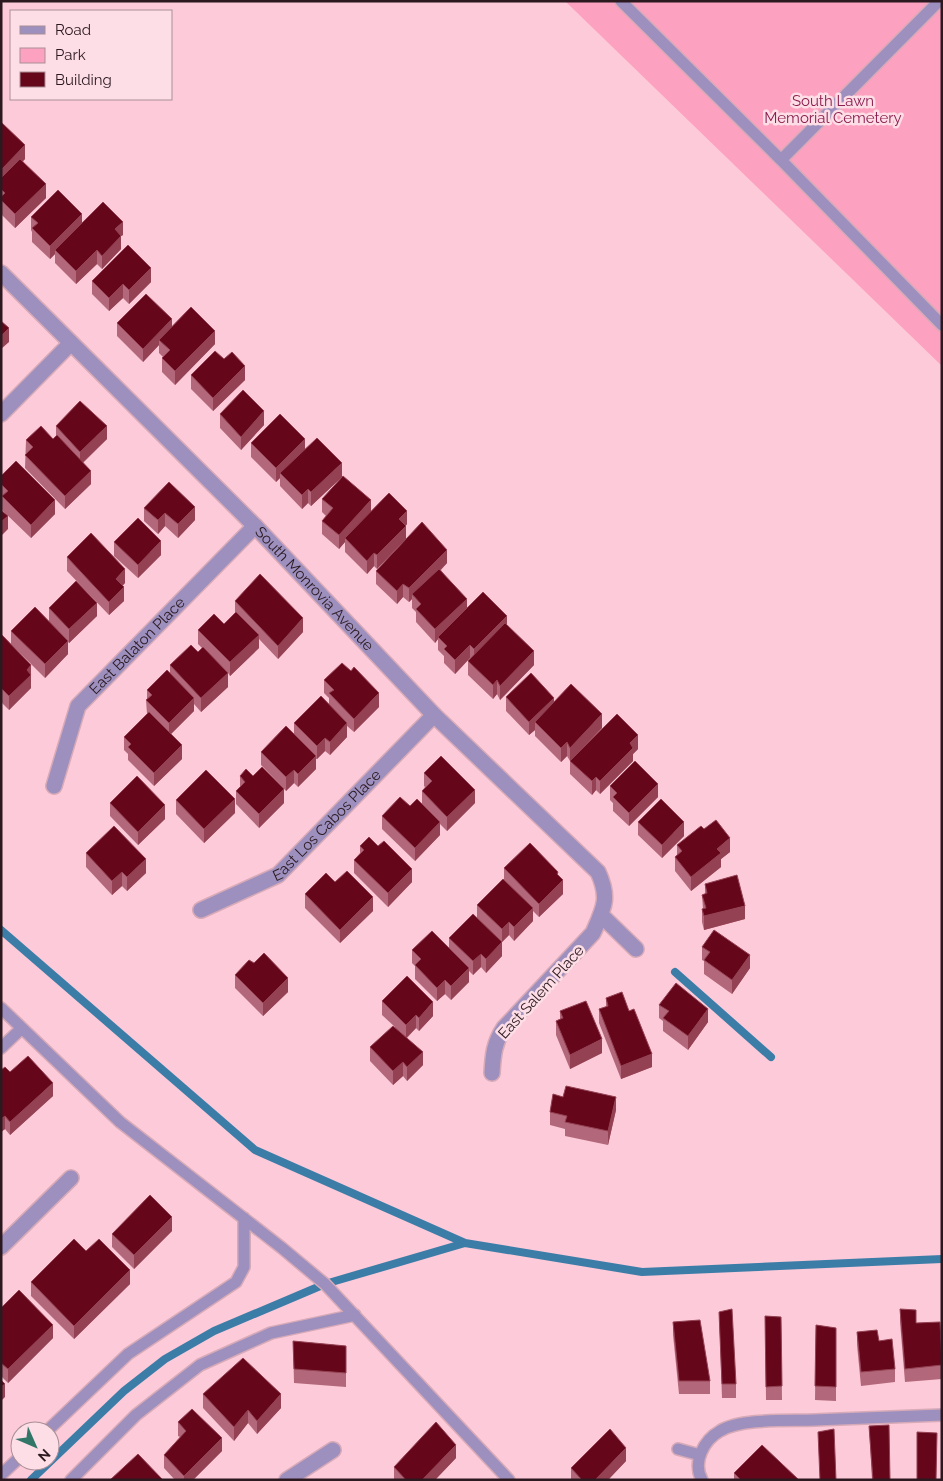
<svg xmlns="http://www.w3.org/2000/svg" width="943" height="1481" font-family="Raleway,sans-serif">
<style>
.green{fill:#fda1c0}
.lines{fill:none;stroke-linecap:round;stroke-linejoin:round}
.stream{stroke:#3c7da8;stroke-width:8}
.lane-casing{stroke:#d7aab8;stroke-width:14}
.street-casing{stroke:#d7aab8;stroke-width:18}
.lane{stroke:#9d8fbe;stroke-width:11}
.street{stroke:#9d8fbe;stroke-width:15}
.wall{fill:#b2687a}
.shaded-wall{fill:#934153}
.building{fill:#66061a;stroke:#934153}
.labels{text-anchor:middle;dominant-baseline:central;stroke-width:5;stroke-linejoin:round;paint-order:stroke}
.park-label{font-size:15px;fill:#8b1e4f;stroke:#fddde6}
.street-label{font-size:15px;fill:#2b191f;stroke:#fddde6}
</style>
<rect width="100%" height="100%" fill="#fdcad9"/>
<path class="green" d="M565,1H942V366Z"/>
<g class="lines">
<path class="stream" d="M1,930L255,1150L465,1243L642,1272L942,1259
M675,972L771,1057
M31,1480L124,1391L165,1359L214,1331L325,1284L465,1243"/>
<defs>
<path id="lane" d="M621,1L781,160
M939,1L781,160L942,325
M1,1008L120,1122L282,1248L325,1284L509,1480
M1,1048L22,1028
M47,1431L128,1354L236,1282L244,1267V1218
M678,1449L700,1455
M1,1475L20,1457
M71,1480L136,1415L200,1365L271,1333L355,1315
M702,1480C692,1462 704,1440 720,1431C741,1418 790,1421 815,1420C857,1418 899,1417 942,1415"/>
<g id="street">
<path id="s1" d="M1,273L255,526L434,715L598,872C610,898 604,908 593,933L504,1028C494,1043 493,1055 492,1073"/>
<path d="M1,414L71,343"/>
<path id="s2" d="M54,786L78,706L255,526"/>
<path id="s3" d="M201,910L278,875L434,715"/>
<path d="M601,915L636,949"/>
<path d="M1,1247L71,1178"/>
<path d="M287,1480L333,1450"/>
</g>
</defs>
<use href="#lane" class="lane-casing"/>
<use href="#street" class="street-casing"/>
<use href="#lane" class="lane"/>
<use href="#street" class="street"/>
</g>
<path class="wall" d="M1,122L25,159L23,161L46,198L15,228L1,214Z
M31,217L82,224L123,235L121,236V249L102,269L97,264L76,284L55,263V254L50,259L32,242V232L31,230Z
M92,281L151,282L129,304L123,298L109,311L92,294Z
M117,323L172,327L215,344L175,385L162,372V358L163,357L159,353V345L143,362L117,336Z
M191,375L245,380L213,411L191,389Z
M220,414L264,425L241,450L220,428Z
M56,426L107,439L83,463L91,484L65,509L25,468L26,440L53,439L56,436Z
M251,443L305,449L342,477L311,506L308,503L302,509L280,486V478L276,482L251,457Z
M1,476L55,514L31,538L2,510Z
M322,499L371,512L407,524L377,569L374,566L367,574L345,552V542L339,549L322,534V521L326,516L322,512Z
M144,508L195,520L178,538L165,526L158,534L144,521Z
M114,542L161,555L138,578L114,556Z
M67,557L125,583L122,586L124,601L109,615L67,571Z
M447,563L441,570L467,608L507,625L534,665L500,700L497,694L493,699L468,675V661L471,659L470,658L455,674L444,663V656L438,650V639L435,643L416,622V612L412,608V599L409,602L403,597L397,604L376,584V571Z
M235,601L303,632L278,659L259,639V648L230,676L228,673V687L201,712L194,704V711L171,734L182,759L154,786L128,760V754L124,750V737L147,714L146,700H147V690L170,673V665L198,652L202,648L198,644V630L224,624L235,614Z
M49,608L97,616L69,643L68,642V654L45,678L11,644V631L49,622Z
M1,634L31,665V688L9,710L1,702Z
M324,680L379,707L354,732L347,726V737L330,755L325,751L317,759H316V769L298,787L294,783L286,791L261,765V752L294,733V723L329,704V698L324,693Z
M506,697L554,702L602,728L573,758L638,749L633,754V761L600,794L596,790L592,795L570,774V761L567,756L561,762L535,736V730L529,735L506,711Z
M424,773L475,803L447,831L440,824V835L415,861L382,829V816L410,806L422,804V791L425,787L424,786Z
M240,776H253L284,803L259,828L236,804V791L240,787Z
M610,786L658,797L629,826L613,811V803L610,800Z
M176,800L235,813L204,843L176,814Z
M110,803L165,819L138,845L110,816Z
M638,822L684,836L662,858L638,835Z
M704,829L730,852L721,859V867L691,891L675,871V857L677,855V845Z
M360,846L412,882L388,907L354,873V860L360,853Z
M86,853L146,873L127,891L122,886L112,895L86,867Z
M504,868L558,876L563,894L539,917L533,911V921L514,941L509,935L502,942L486,927L502,956L486,973L481,967L473,975L469,971V982L451,1000L445,994L437,1001L415,979V966L412,963V950L449,948V938L477,918V905L504,880Z
M335,882L373,911L340,943L305,908V894Z
M705,884L745,919L704,930L702,922V909H703L702,895L705,894Z
M702,947L750,968L732,994L704,974V961L702,960Z
M235,975L288,992L263,1016L235,988Z
M606,998L629,1011L652,1067L621,1079L599,1023V1009L606,1007Z
M382,1001L433,1016L419,1031L416,1028L407,1038L423,1065L407,1081L403,1076L393,1085L370,1061V1047L395,1027L382,1015Z
M659,1005L708,1022L688,1050L663,1031V1021L659,1018Z
M560,1011L602,1053L570,1069L556,1035V1021L560,1019Z
M10,1072L53,1096L10,1135L5,1129L1,1132Z
M616,1110L608,1145L565,1136V1129L550,1125V1112Z
M172,1231L134,1269L112,1247V1234Z
M86,1251L130,1284L74,1339L31,1296V1282Z
M1,1308L53,1338L8,1383L1,1376Z
M900,1309L916,1323L942,1358V1379L905,1382L900,1322Z
M719,1312L736,1384V1398H722Z
M765,1316L781,1317L782,1400H766Z
M673,1322L710,1381V1394H679L673,1335Z
M816,1325L836,1328V1401L815,1400Z
M857,1332L879,1341L895,1369V1382L861,1386L857,1345Z
M293,1341L346,1346V1387L294,1383Z
M203,1394L281,1408L257,1434L248,1423L234,1441L203,1408Z
M178,1422L222,1451L193,1480H175L164,1468V1455L180,1437L178,1436Z
M869,1426L890,1480H872Z
M456,1458L435,1480H394V1467Z
M626,1461L608,1480H571V1468Z
M734,1473L799,1480H734Z"/>
<path class="shaded-wall" d="M25,145V159L2,183V169Z
M46,184V198L15,228V214Z
M82,214V227L55,250V254L50,259V246Z
M123,222V235L121,236V249L102,269V256L115,229Z
M97,250V264L76,284V271Z
M151,268V282L129,304V290Z
M123,284V298L109,311V298Z
M172,319V333L159,340V345L143,362V349Z
M9,328V342L1,349V336Z
M215,331V344L175,385V371Z
M245,366V380L213,411V398Z
M264,411V425L241,450V437Z
M107,426V439L80,465V452Z
M305,439V452L280,473V478L276,482V468Z
M342,463V477L311,506V492Z
M91,471V484L65,509V496Z
M308,489V503L302,509V495Z
M55,500V514L31,538V525Z
M371,500V513L345,538V542L339,549V535Z
M195,507V520L178,538V524Z
M407,511V524L399,532V519Z
M165,513V526L158,534V520Z
M8,516V529L1,536V522Z
M406,526V539L377,569V555Z
M161,541V555L138,578V565Z
M447,550V563L414,597L412,594V599L409,602V588Z
M374,553V566L367,574V561Z
M125,569V583L116,592V579Z
M403,584V597L397,604V591Z
M124,587V601L109,615V602Z
M467,599V612L438,637V639L435,643V629Z
M97,603V616L69,643V629Z
M507,616V630L474,662V649Z
M303,618V632L278,659V646Z
M259,635V648L230,676V662Z
M68,641V654L45,678V664Z
M470,645V658L455,674V660Z
M534,651V665L500,700V686Z
M31,665V688L9,710V696L27,670Z
M228,673V687L201,712V698Z
M497,680V694L493,699V685Z
M379,693V707L354,732V719Z
M194,698V711L169,736V723Z
M554,698V711L535,722V730L529,735V722Z
M602,714V728L570,761V748Z
M347,723V737L330,755V742Z
M638,735V749L633,754V761L600,794V781L630,743Z
M325,738V751L317,759V746Z
M567,742V756L561,762V748Z
M182,745V759L154,786V773Z
M316,756V769L298,787V774Z
M294,770V783L286,791V777Z
M596,777V790L592,795V781Z
M658,784V797L629,826V813Z
M284,789V803L259,828V814Z
M475,790V803L447,831V817Z
M235,799V813L204,843V829Z
M165,805V819L138,845V832Z
M440,822V835L415,861V848Z
M684,822V836L662,858V845Z
M730,838V852L721,859V867L691,891V877L717,849Z
M146,859V873L127,891V877Z
M412,869V882L388,907V893Z
M122,872V886L112,895V881Z
M558,872V885L563,880V894L539,917V904Z
M373,897V911L340,943V930Z
M745,906V919L704,930V916Z
M533,908V921L514,941V927Z
M509,922V935L502,942V929Z
M502,942V956L486,973V959Z
M481,954V967L473,975V961Z
M750,955V968L732,994V980Z
M469,968V982L451,1000V986Z
M288,978V992L263,1016V1003Z
M445,980V994L437,1001V988Z
M433,1002V1016L419,1031V1018Z
M708,1009V1022L688,1050V1036Z
M416,1015V1028L406,1038V1025Z
M602,1039V1053L570,1069V1055Z
M423,1052V1065L407,1081V1067Z
M652,1054V1067L621,1079V1066Z
M403,1062V1076L393,1085V1071Z
M53,1083V1096L10,1135V1122Z
M616,1097V1110L608,1145V1131Z
M5,1116V1129L1,1132V1119Z
M172,1217V1231L134,1269V1255Z
M130,1270V1284L74,1339V1326Z
M53,1325V1338L8,1383V1369Z
M5,1384V1397L1,1401V1387Z
M281,1394V1408L257,1434V1421Z
M248,1410V1423L234,1441V1427Z
M222,1438V1451L193,1480H184V1476Z
M456,1445V1458L435,1480H422Z
M626,1448V1461L608,1480H595Z"/>
<path class="building" d="M1,122L25,145L2,169H1Z
M20,159L46,184L15,214L1,200V197L5,193L1,189V178Z
M58,190L82,214L50,246L32,228L38,223L31,217Z
M103,202L123,222L115,229L121,236L102,256L97,250L76,271L55,250Z
M128,245L151,268L129,290L123,284L109,298L92,281Z
M146,294L172,319L143,349L117,323Z
M191,307L215,331L175,371L162,358L170,350L159,340Z
M1,321L9,328L1,336Z
M215,351L224,359L232,352L245,366L213,398L191,375Z
M243,390L264,411L241,437L220,414Z
M80,401L107,426L80,452L56,426Z
M280,414L305,439L276,468L251,443Z
M41,426L53,439L57,435L91,471L65,496L25,455L33,447L26,440Z
M317,438L342,463L311,492L308,489L302,495L280,473Z
M16,461L55,500L31,525L2,496L8,491L1,484V476Z
M343,476L371,500L339,535L322,521L333,508L322,499Z
M169,482L195,507L178,524L165,513L158,520L144,508Z
M389,493L407,511L399,519L406,526L377,555L374,553L367,561L345,538Z
M1,510L8,516L1,522Z
M138,518L161,541L138,565L114,542Z
M422,522L447,550L409,588L403,584L397,591L376,571Z
M91,533L125,569L116,579L124,587L109,602L67,557Z
M439,569L467,599L435,629L416,609L421,604L412,594Z
M260,574L303,618L278,646L235,601Z
M76,581L97,603L69,629L49,608Z
M483,592L507,616L474,649L470,645L455,660L444,649L447,646L438,637Z
M35,607L68,641L45,664L11,631Z
M236,612L259,635L230,662L198,630L214,614L224,624Z
M505,623L534,651L500,686L497,680L493,685L468,661Z
M1,634L31,665L27,670L31,675L9,696L1,688Z
M191,645L198,652L203,647L228,673L201,698L170,665Z
M342,663L351,671L354,667L379,693L354,719L329,693L334,690L324,680Z
M167,670L194,698L169,723L146,700L152,695L147,690Z
M531,673L554,698L529,722L506,697Z
M571,684L602,714L570,748L567,742L561,748L535,722Z
M321,696L347,723L330,742L325,738L317,746L294,723Z
M149,712L182,745L154,773L128,747L131,744L124,737Z
M617,714L638,735L630,743L633,748L600,781L596,777L592,781L570,761Z
M286,726L316,756L298,774L294,770L286,777L261,752Z
M441,756L475,790L447,817L422,791L432,781L424,773Z
M635,761L658,784L629,813L613,797L617,793L610,786Z
M262,767L284,789L259,814L236,791L245,782L240,776L246,769L253,776Z
M206,770L235,799L204,829L176,800Z
M137,776L165,805L138,832L110,803Z
M400,797L410,806L417,799L440,822L415,848L382,816Z
M661,799L684,822L662,845L638,822Z
M716,820L730,838L717,849L721,853L691,877L675,857L682,851L677,845L701,826L704,829Z
M114,826L146,859L127,877L122,872L112,881L86,853Z
M369,837L378,846L384,841L412,869L388,893L354,860L364,850L360,846Z
M530,843L558,872L557,874L563,880L539,904L504,868Z
M347,871L373,897L340,930L305,894L326,873L335,882Z
M737,875L745,906L704,916L702,909L706,908L702,895L707,893L705,884Z
M503,879L533,908L514,927L509,922L502,929L477,905Z
M473,914L502,942L486,959L481,954L473,961L449,938Z
M714,930L750,955L732,980L704,960L710,952L702,947Z
M432,931L469,968L451,986L445,980L437,988L415,965L421,959L412,950Z
M264,953L288,978L263,1003L235,975L249,960L254,963Z
M407,976L433,1002L419,1018L416,1015L406,1025L382,1001Z
M676,983L708,1009L688,1036L663,1018L669,1011L659,1005Z
M622,992L629,1011L634,1009L652,1054L621,1066L599,1009L608,1006L606,998Z
M586,1001L602,1039L570,1055L556,1021L563,1018L560,1011Z
M393,1026L423,1052L407,1067L403,1062L393,1071L370,1047Z
M28,1056L53,1083L10,1122L5,1116L1,1119V1070L5,1067L10,1072Z
M566,1086L616,1097L608,1131L565,1122L567,1116L550,1112L553,1094L563,1097Z
M150,1195L172,1217L134,1255L112,1234Z
M74,1239L86,1251L99,1239L130,1270L74,1326L31,1282Z
M19,1290L53,1325L8,1369L1,1363V1308Z
M732,1309L736,1384H722L719,1312Z
M900,1309L916,1310V1323L940,1322L942,1365L905,1369Z
M765,1316L781,1317L782,1386L766,1387Z
M700,1320L710,1381H679L673,1322Z
M816,1325L836,1328V1387L815,1386Z
M877,1330L879,1341L892,1339L895,1369L861,1372L857,1332Z
M293,1341L346,1346V1373L294,1369Z
M243,1358L281,1394L257,1421L248,1410L234,1427L203,1394Z
M1,1380L5,1384L1,1387Z
M192,1409L222,1438L184,1476L164,1455L186,1431L178,1422Z
M436,1422L456,1445L422,1480H406L394,1467Z
M889,1425L890,1480H873L869,1426Z
M610,1429L626,1448L595,1480H582L571,1468Z
M834,1429L836,1480H820L818,1432Z
M917,1432L937,1433L936,1480H917Z
M762,1445L799,1480H741L734,1473Z
M138,1454L163,1480H110Z"/>
<g class="labels">
<g class="park-label">
<text x="833" y="101">South Lawn<tspan x="833" dy="17">Memorial Cemetery</tspan></text>
</g>
<g class="street-label">
<text stroke="none"><textPath href="#s1" startOffset="445">South Monrovia Avenue</textPath></text>
<text stroke="none"><textPath href="#s2" startOffset="168">East Balaton Place</textPath></text>
<text stroke="none"><textPath href="#s3" startOffset="154">East Los Cabos Place</textPath></text>
<text transform="translate(541 992) rotate(-48)">East Salem Place</text>
</g>
</g>
<rect width="943" height="1481" fill="none" stroke="#2b191f" stroke-width="5"/>
<rect x="10" y="10" width="162" height="90" fill="#fddde6" stroke="#a98f96"/>
<rect x="20" y="26" width="25" height="8" fill="#9d8fbe" stroke="#a98f96"/>
<text x="55" y="35" font-size="15" fill="#2b191f">Road</text>
<rect x="20" y="48" width="25" height="15" fill="#fda1c0" stroke="#a98f96"/>
<text x="55" y="60" font-size="15" fill="#2b191f">Park</text>
<rect x="20" y="72" width="25" height="15" fill="#66061a" stroke="#a98f96"/>
<text x="55" y="85" font-size="15" fill="#2b191f">Building</text>
<g transform="translate(35 1446) rotate(135)"><circle r="24" fill="#fddde6" stroke="#a98f96"/>
<path d="M0-4L9 19L0 12L-9 19Z" fill="#327668"/>
<text y="-8" font-size="14" font-weight="bold" text-anchor="middle" fill="#2b191f">N</text>
</g>
</svg>
